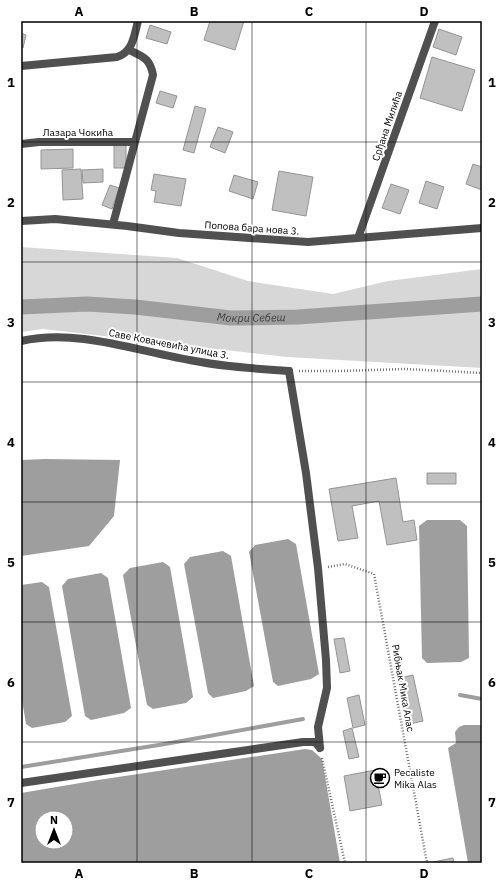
<svg xmlns="http://www.w3.org/2000/svg" width="503" height="884" font-family="'IBM Plex Sans',sans-serif">
<style>
.green{fill:#d7d7d7}
.water{fill:#9e9e9e;fill-rule:evenodd}
.lines{fill:none;stroke-linecap:round;stroke-linejoin:round}
.stream{stroke:#9e9e9e;stroke-width:4}
.canal{stroke:#9e9e9e;stroke-width:15}
.building{fill:#c0c0c0;stroke:#949494}
.path{stroke:#727272;stroke-width:2.5;stroke-dasharray:1 2;stroke-linecap:butt}
.service{stroke:#505050;stroke-width:8}
.minor{stroke:#505050;stroke-width:8}
.grid{fill:none;stroke:#000;stroke-width:1;stroke-opacity:0.55}
.labels{text-anchor:middle;dominant-baseline:central;stroke-width:4;stroke-linejoin:round;paint-order:stroke}
.street-label{font-size:10px;fill:#000;stroke:#fff}
.poi-label{font-size:10px;fill:#000;stroke:#fff;text-anchor:start}
.water-label{font-size:11px;font-style:italic;fill:#3f3f3f;stroke:#fff}
.neatline{fill:none;stroke:#000;stroke-width:1.5}
.grid-label{font-size:13px;text-anchor:middle;font-weight:bold;fill:#000}
</style>
<rect width="100%" height="100%" fill="#fff"/>
<path class="green" d="M21,247L177,258L248,281L333,294L388,281L482,269V368L287,357L43,329L21,332Z"/>
<path class="water" d="M45,459L120,460L114,516L89,546L21,556V460Z
M427,520H460L467,526L469,658L461,662L427,663L422,658L419,526Z
M288,539L296,544L319,674L311,679L278,686L273,682L249,552L255,545Z
M223,551L231,556L254,686L246,691L213,698L208,693L184,564L190,557Z
M163,562L170,567L193,697L186,703L153,709L147,705L123,575L130,568Z
M101,573L108,578L131,708L124,713L91,720L85,716L62,586L68,579Z
M42,582L49,587L72,716L65,722L32,728L26,724L21,694V585Z
M464,725H482V863H468L448,748L456,743L455,732L459,727Z
M305,749L312,750L322,759L340,863H21V793L98,780ZM42,818H66V842H42Z"/>
<g class="lines">
<path class="stream" d="M460,695L482,699
M21,767L165,744L303,719"/>
<path class="canal" id="s1" d="M21,307L87,304L135,307L231,318L298,317L482,304"/>
</g>
<path class="building" d="M210,21H244L235,50L204,40Z
M150,25L171,32L167,44L146,38Z
M439,29L462,37L456,55L433,47Z
M21,33L26,35L23,48L21,47Z
M432,57L475,70L462,111L420,98Z
M160,91L177,96L173,108L156,103Z
M195,106L206,109L194,153L183,150Z
M218,127L233,132L225,153L210,147Z
M114,145H126V168H114Z
M73,149V168L41,169V150Z
M473,164L482,167V190L466,184Z
M81,169L83,199L63,200L62,170Z
M103,169V182L83,183L82,170Z
M279,171L313,177L306,216L272,210Z
M154,174L186,179L181,206L154,202L156,191L151,190Z
M234,175L258,182L253,199L229,191Z
M426,181L444,187L437,209L419,203Z
M391,184L409,190L400,214L382,208Z
M110,185L119,188L112,209L102,205Z
M427,473H456V484H427Z
M396,478L403,522L414,520L417,540L387,545L379,501L352,506L358,538L338,541L329,489Z
M344,638L350,671L340,673L334,639Z
M413,675L423,721L410,724L400,678Z
M359,695L365,725L353,728L347,698Z
M352,728L359,757L349,759L343,731Z
M375,770L382,805L350,811L344,776Z
M453,858L454,863H433V862Z"/>
<g class="lines">
<path class="path" d="M299,371H340L405,369L482,373
M328,567L345,564L374,574L427,863
M322,758L345,863"/>
<path class="service" d="M289,371L306,473L318,568L326,660L327,688L318,727L320,748
M21,783L303,742H315L320,748"/>
<path class="minor" d="M21,66L117,57C133,52 134,36 138,21
M21,144L39,142H135
M21,221L55,219L127,226L179,233L308,242L482,228
M113,224L153,75C150,58 143,57 129,50
M358,238L435,21
M21,341C78,328 139,352 195,361C226,367 257,369 289,371"/>
</g>
<path class="grid" d="M137,21V863M252,21V863M366,21V863M21,142H482M21,262H482M21,382H482M21,502H482M21,622H482M21,742H482"/>
<defs>
<symbol id="cafe-ring" viewBox="-11 -11 22 22"><circle r="9.5" fill="#fff" stroke="#000" stroke-width="1.5"/><path d="M-5.5-4.5H6V0H3Q3 3.5 0 3.5H-2.5Q-5.5 3.5-5.5 0ZM3-3.2v2h1.7v-2ZM-6 4.5H4V6H-6Z" fill="#000"/></symbol>
</defs>
<g fill-rule="evenodd">
<use href="#cafe-ring" x="369" y="767" width="22" height="22"/>
</g>
<g class="labels">
<g class="street-label">
<text transform="translate(387 126) rotate(-71)">Срђана Милића</text>
<text x="78" y="132">Лазара Чокића</text>
<text transform="translate(252 228) rotate(4)">Попова бара нова 3.</text>
<text transform="translate(169 344) rotate(11)">Саве Ковачевића улица 3.</text>
<text transform="translate(403 688) rotate(80)">Рибњак Мика Алас</text>
</g>
<g class="poi-label">
<text x="394" y="772">Pecaliste<tspan x="394" dy="12">Mika Alas</tspan></text>
</g>
<g class="water-label">
<text stroke="none"><textPath href="#s1" startOffset="231">Мокри Себеш</textPath></text>
</g>
</g>
<rect width="503" height="884" fill="none" stroke="#ffffff" stroke-width="44"/>
<g transform="translate(54 830)"><circle r="19" fill="#ffffff" stroke="#999999"/>
<path d="M0-3L7 15L0 10L-7 15Z" fill="#000000"/>
<text y="-6" font-size="11" font-weight="bold" text-anchor="middle" fill="#000000">N</text>
</g>
<rect x="22" y="22" width="459" height="840" class="neatline"/>
<g class="grid-label">
<text x="79" y="16">A</text>
<text x="194" y="16">B</text>
<text x="309" y="16">C</text>
<text x="424" y="16">D</text>
<text x="11" y="87">1</text>
<text x="492" y="87">1</text>
<text x="11" y="207">2</text>
<text x="492" y="207">2</text>
<text x="11" y="327">3</text>
<text x="492" y="327">3</text>
<text x="11" y="447">4</text>
<text x="492" y="447">4</text>
<text x="11" y="567">5</text>
<text x="492" y="567">5</text>
<text x="11" y="687">6</text>
<text x="492" y="687">6</text>
<text x="11" y="807">7</text>
<text x="492" y="807">7</text>
<text x="79" y="878">A</text>
<text x="194" y="878">B</text>
<text x="309" y="878">C</text>
<text x="424" y="878">D</text>
</g>
</svg>
